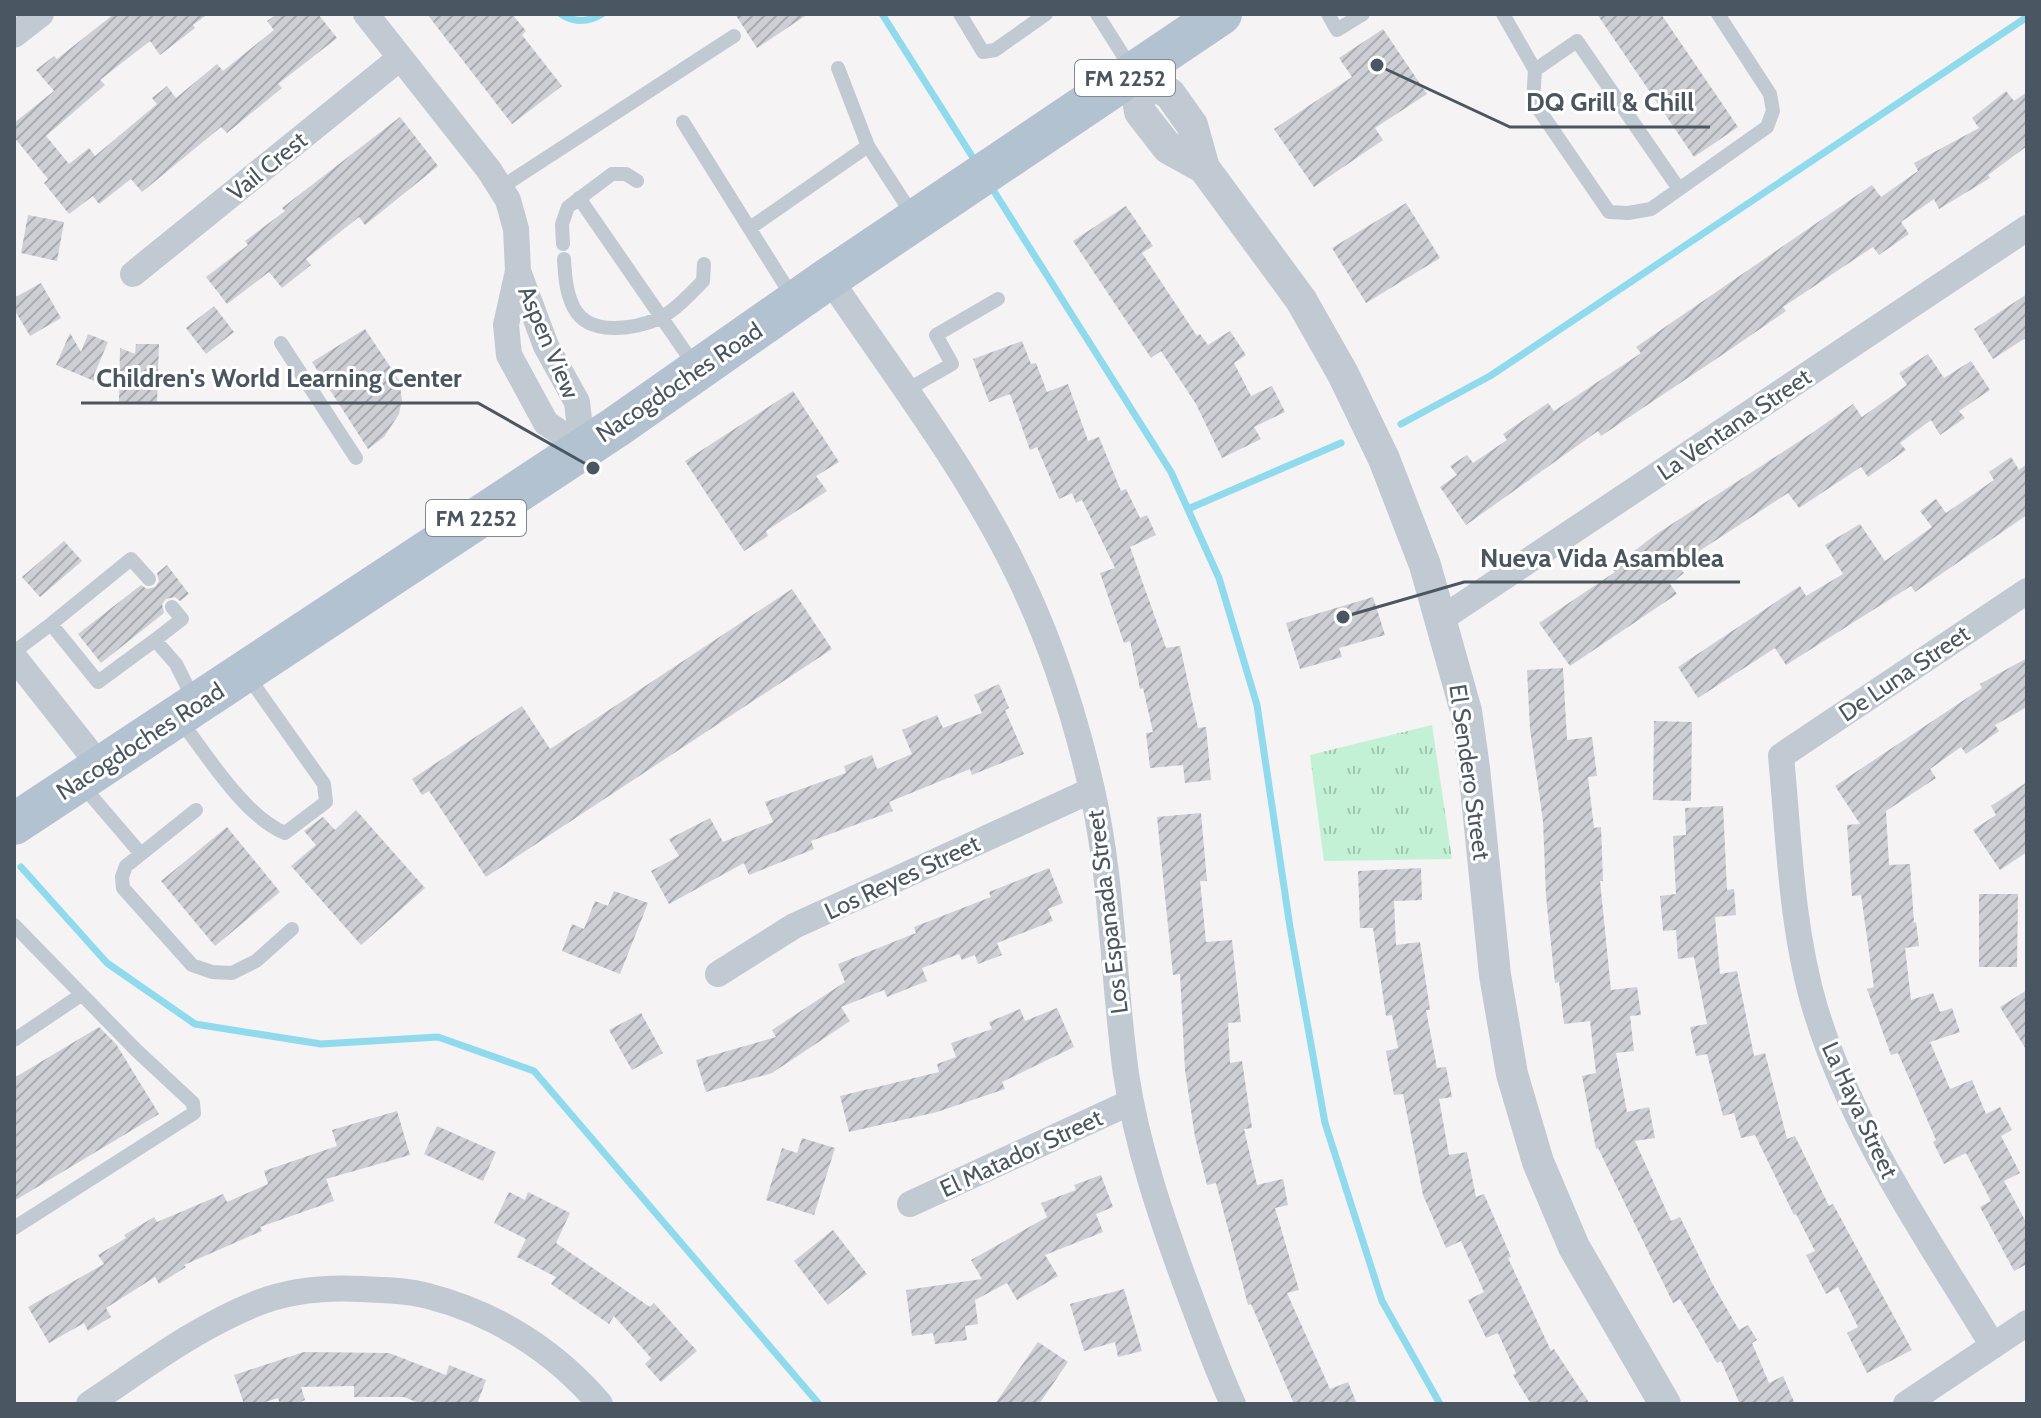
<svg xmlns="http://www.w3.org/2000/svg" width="2041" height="1418" font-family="Cabin,sans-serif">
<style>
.park{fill:url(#park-tufts)}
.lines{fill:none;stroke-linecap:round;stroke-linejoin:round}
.stream{stroke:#90daee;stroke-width:7}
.building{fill:url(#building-hatch)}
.service{stroke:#c1cad2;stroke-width:14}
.minor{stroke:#c1cad2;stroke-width:26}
.tertiary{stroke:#c1cad2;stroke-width:32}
.primary{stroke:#b3c2d1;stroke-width:42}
.labels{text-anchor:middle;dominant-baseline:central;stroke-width:6;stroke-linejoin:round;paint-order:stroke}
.shield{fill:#fff;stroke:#808990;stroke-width:2}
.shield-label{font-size:22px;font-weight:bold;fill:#4a5661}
.street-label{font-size:24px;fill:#4a5661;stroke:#fff}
.leader{fill:none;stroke:#4a5661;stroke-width:3}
.callout-dot{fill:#4a5661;stroke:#fff;stroke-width:3}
.callout-label{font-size:26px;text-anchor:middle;font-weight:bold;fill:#4a5661;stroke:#fff;stroke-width:6;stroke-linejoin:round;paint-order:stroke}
</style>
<defs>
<pattern id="park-tufts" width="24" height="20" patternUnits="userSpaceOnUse" patternTransform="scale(2)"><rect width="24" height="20" fill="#c3f1d5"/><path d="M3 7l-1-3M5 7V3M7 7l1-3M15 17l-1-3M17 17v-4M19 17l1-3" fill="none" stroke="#a0c6b0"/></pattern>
<pattern id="building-hatch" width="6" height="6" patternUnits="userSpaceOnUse" patternTransform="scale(2)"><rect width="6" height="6" fill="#cdcfd5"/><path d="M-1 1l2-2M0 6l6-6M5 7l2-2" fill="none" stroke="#a8abb0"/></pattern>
</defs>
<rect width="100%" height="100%" fill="#f5f3f3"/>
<path class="park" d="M1432,725L1452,859L1324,861L1310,755Z"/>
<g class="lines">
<path class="stream" d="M561,14C574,23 589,22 602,14
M882,14L977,164
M990,185L1171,472L1219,578L1257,705L1290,927L1325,1123L1382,1301L1440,1404
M1401,424L1490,376L2024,19
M1188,509L1341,443
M21,867L107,963L195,1024L321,1044L438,1037L534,1071L819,1404"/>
</g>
<path class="building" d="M114,14H208L193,25L195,28L160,55L150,41L100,80L105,85L46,136L69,164L89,148L95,156L157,104L152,98L167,86L176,98L217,64L223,71L274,30L267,21L277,14H318L337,38L278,84L282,88L227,133L221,127L142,192L131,179L99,204L93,196L69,214L44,183L48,179L14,137V123L54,91L36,70L54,56L57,59Z
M427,14H512L526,31L522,35L562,86L512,124Z
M735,14H808L757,48Z
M1597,14H1661L1738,127L1694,157Z
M1383,29L1427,94L1375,128L1383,140L1314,187L1274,129L1352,77L1339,58Z
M2006,91L2014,101L2027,92V146L1988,175L1990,178L1939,209L1934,199L1901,222L1909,234L1879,255L1873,247L1783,307L1786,311L1725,353L1601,436L1598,431L1466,525L1440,487L1457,475L1450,466L1467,455L1473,463L1507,440L1503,434L1548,403L1554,411L1641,353L1636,347L1872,185L1881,197L1918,171L1914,163L1979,128L1972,118Z
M400,117L438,166L365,225L359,217L306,259L311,265L282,288L269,272L227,304L206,277L248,245L245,241L285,211L282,208Z
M1406,203L1440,258L1366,303L1332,248Z
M1126,206L1153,246L1142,253L1197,336L1200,334L1208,345L1230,331L1246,355L1234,363L1251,396L1272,386L1285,412L1254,427L1261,439L1222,458L1196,404L1161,351L1151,358L1073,241Z
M28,215L64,222L57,261L21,253Z
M41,283L61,318L30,336L14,309V298Z
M2027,294V337L1993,359L1974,329Z
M214,306L234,332L206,354L186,328Z
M365,329L399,380L402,400L399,414L384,437L368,449L312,362Z
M70,333L81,352L88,334L108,342L94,375L99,383L56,365Z
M1022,341L1031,364L1036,363L1047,392L1068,384L1088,441L1099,437L1121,491L1126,489L1140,518L1147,515L1156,535L1130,547L1166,648L1180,646L1198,728L1206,727L1211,780L1185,783L1183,765L1150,768L1146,733L1153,732L1143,688L1140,689L1130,641L1124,643L1100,573L1115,568L1082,500L1076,503L1072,493L1059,499L1037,447L1030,450L1010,394L989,402L973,359Z
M136,344H159L157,403L119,402L120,348L135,354Z
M1928,354L1944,378L1971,361L1990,390L1959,411L1965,418L1940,435L1931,420L1900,443L1906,450L1868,477L1861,467L1799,508L1788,493L1678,565L1684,573L1670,584L1677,594L1570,666L1539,623L1615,572L1612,568L1655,535L1812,433L1853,404L1862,417L1907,385L1899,373Z
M793,391L839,462L816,476L827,491L766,531L768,536L744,551L685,461Z
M2011,457L2019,470L2027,464V515L1915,592L1911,586L1786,665L1775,648L1698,698L1678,667L1800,586L1806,596L1843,574L1825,545L1860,524L1885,561L1932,527L1920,511L1936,499L1946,513L1994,480L1989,472Z
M64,541L82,561L40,597L22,577Z
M167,565L189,594L180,601L175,597L166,599L162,604L164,613L101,663L78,634L141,585L147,589L155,587L159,581L157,573Z
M792,589L832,649L486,877L429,791L422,795L412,779L522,706L550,749Z
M1373,597L1385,635L1339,648L1342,657L1300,669L1286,623Z
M2027,658V707L1995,725L1999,731L1966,754L1961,747L1930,769L1936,778L1886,811L1889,865L1910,864L1914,923L1916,922L1919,946L1905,948L1911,1000L1933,993L1940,1012L1952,1008L1960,1032L1930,1042L1950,1089L1972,1080L1986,1114L2000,1107L2012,1130L2001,1136L2020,1173L2004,1181L2027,1224V1264L2014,1271L1980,1207L1991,1201L1966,1153L1944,1164L1933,1142L1936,1140L1898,1053L1891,1055L1867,989L1874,987L1861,895L1852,896L1847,825L1860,824L1835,786L1982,688L1980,684Z
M1563,668L1567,740L1592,737L1597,776L1588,777L1594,828L1601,827L1603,881H1600L1611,990L1637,987L1641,1015L1630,1016L1634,1051L1616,1053L1627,1112L1649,1107L1655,1138L1635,1141L1671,1221L1680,1217L1712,1283L1739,1330L1748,1325L1757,1340L1752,1343L1769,1383L1783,1376L1795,1404H1740L1721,1361L1717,1363L1680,1299L1673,1303L1598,1148L1596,1149L1582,1076L1596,1073L1590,1021L1564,1024L1559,982L1555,983L1546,896L1543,821L1530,729L1527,670Z
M999,684L1009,708L1005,710L1024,754L972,775L970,769L889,802L893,811L811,841L814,849L749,875L744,863L669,904L651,871L679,856L669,839L710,818L723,842L773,822L765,802L846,773L844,766L872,755L877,769L912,754L902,730L937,715L943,728L982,713L974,695Z
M1654,721L1692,722L1691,801L1653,800Z
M2027,782V852L2000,870L1973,830L1996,815L1991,806Z
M1723,806L1727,890L1734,889L1736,915L1715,917L1720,974L1737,971L1754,1056L1765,1053L1787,1139L1795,1136L1829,1206L1833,1204L1912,1350L1867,1373L1847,1333L1858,1327L1838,1287L1826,1294L1806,1255L1815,1251L1796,1214L1794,1215L1755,1135L1741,1138L1734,1113L1723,1116L1707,1054L1696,1056L1690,1027L1707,1024L1694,957L1678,959L1676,930L1663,931L1660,896L1676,894L1673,836L1686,835L1685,808Z
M356,810L425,888L361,945L291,866L316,845L304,831L323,817L335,830Z
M1201,813L1207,881H1200L1206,942L1232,940L1241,1022L1228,1023L1230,1063L1242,1061L1252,1128L1244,1129L1257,1185L1283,1179L1288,1205L1275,1208L1299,1290L1287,1293L1330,1389L1348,1382L1357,1404H1294L1251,1304L1248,1305L1216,1183L1207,1185L1195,1137L1185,1070L1180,974L1173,975L1157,817Z
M227,827L280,892L215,946L161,881Z
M1049,868L1063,903L1048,909L1053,921L997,943L1002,955L978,964L975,955L962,960L959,954L922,968L927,981L887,997L884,990L841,1007L850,1021L772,1073L706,1092L696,1060L776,1037L772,1030L845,982L838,964L916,933L914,927L991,897L989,892Z
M1421,868L1422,900L1394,901L1396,945L1420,942L1430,1010H1426L1437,1068L1446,1067L1452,1097L1439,1099L1449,1155L1467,1152L1476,1197L1484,1194L1511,1257L1508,1258L1551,1351L1554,1349L1590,1404H1531L1513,1375L1516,1373L1498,1333L1486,1338L1468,1300L1484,1292L1461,1241L1446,1248L1423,1195L1403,1094L1394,1095L1386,1051L1398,1048L1392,1015L1386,1016L1373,928H1360L1358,871Z
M614,891L648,903L620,974L562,951L572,924L584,929L595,901L608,906Z
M1979,894H2018L2017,967H1979Z
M2027,990V1051L2000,1007Z
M1057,1008L1074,1047L1002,1082L1005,1089L937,1112L849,1132L840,1096L939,1072L937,1064L956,1057L951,1043L992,1029L989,1022L1020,1009L1025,1021Z
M641,1013L663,1053L632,1070L609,1030Z
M99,1027L116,1044L159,1114L14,1201V1078Z
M397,1111L410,1155L326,1179L334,1201L260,1227L262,1231L184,1265L186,1267L159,1284L155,1277L106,1308L111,1317L88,1331L84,1323L49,1343L28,1307L104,1264L98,1255L126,1238L124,1235L154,1217L157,1222L223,1194L227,1202L268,1184L264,1171L337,1146L332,1130Z
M437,1126L496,1152L483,1181L424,1154Z
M802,1138L835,1148L814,1215L766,1200L782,1148L797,1153Z
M1101,1175L1113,1207L1096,1214L1103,1232L1045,1255L1058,1276L1017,1300L1007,1283L975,1300L978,1324L965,1326L967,1340L935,1344L933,1333L912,1336L906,1290L982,1279L971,1260L1047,1217L1041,1203L1076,1190L1074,1185Z
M509,1192L525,1200L528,1192L570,1213L556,1243L650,1307L654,1303L697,1351L661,1382L645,1364L651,1358L614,1316L609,1324L551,1284L556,1277L517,1257L526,1239L494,1223Z
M833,1230L867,1274L828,1305L794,1261Z
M1124,1289L1142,1351L1118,1357L1115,1342L1084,1351L1070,1304Z
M1038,1342L1068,1362L1039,1404H995Z
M304,1352L389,1353L446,1375L449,1365L486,1380L477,1404H421L404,1397H354V1386L301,1387L305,1400L295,1404H280L278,1398L259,1404H244L234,1375Z"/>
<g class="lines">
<path class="service" d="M960,14L983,52L995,50L1046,14
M1097,14L1133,71
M1328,14L1337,30L1363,14
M1503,14L1535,70L1533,101L1609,212L1628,213L1651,209L1767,127L1773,111L1770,94L1718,14
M838,68L868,146
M1535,70L1577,41L1679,189
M683,122L793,298
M500,188L734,36
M579,198L695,366
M750,228L868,146L914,217
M563,244L562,224L568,207L612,174H626L637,181
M564,259C565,276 566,293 574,308C589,337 635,329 660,318C675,311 691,293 703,281L704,264
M281,343L356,458
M905,391L952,364L936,335L998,299
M149,579L131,559L51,624L98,682L155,640L176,664L194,700
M155,640L182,619L172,607
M14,652L51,624
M180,720C207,755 244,816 285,833L326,802L324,784L247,675
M82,785L141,854
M196,810L126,866L122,877L123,888L192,965L212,972L232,973L256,961L292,929
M14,925L136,1050L193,1103L194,1113L14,1228
M14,1040L81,995"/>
<path class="minor" d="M366,14L489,170L508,200L516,229L518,271L546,346L577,402L582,447
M14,35L41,14
M518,271L506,325L509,355L546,423L582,447
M133,274L400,58
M829,278C891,370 961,461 1011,560C1048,632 1074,711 1092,790C1113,883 1113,979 1126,1074C1137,1146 1161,1217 1186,1285C1201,1325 1215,1365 1233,1404
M1441,619L2027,228
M14,657L101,767
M718,974L794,926L1092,790
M910,1204L1131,1102
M1993,1346C1927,1237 1852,1131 1815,1008C1791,927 1789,839 1781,756L2027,591
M89,1404C142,1369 195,1328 255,1304C289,1290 326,1287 362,1289C383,1290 408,1290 428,1296C495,1313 555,1351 600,1404
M1906,1404L2027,1323"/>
<path class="tertiary" d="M1134,72L1170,94L1192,125L1204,168L1301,300L1343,374L1384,459L1425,565L1466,711L1474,768L1495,975L1512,1074L1538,1162L1574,1247L1665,1404
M1134,72L1140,112L1168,148L1204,168"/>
<path class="primary" d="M14,824L616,427L829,278L1221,14"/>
</g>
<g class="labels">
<g class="shield">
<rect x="1075" y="60" width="100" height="36" rx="6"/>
<rect x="426" y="500" width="100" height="36" rx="6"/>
</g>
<g class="shield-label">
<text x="1125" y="78">FM 2252</text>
<text x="476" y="518">FM 2252</text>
</g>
<g class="street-label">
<text transform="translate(267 166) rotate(-39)">Vail Crest</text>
<text transform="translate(549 342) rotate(67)">Aspen View</text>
<text transform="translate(679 382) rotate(-34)">Nacogdoches Road</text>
<text transform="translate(1734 424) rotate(-34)">La Ventana Street</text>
<text transform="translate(1904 673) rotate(-34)">De Luna Street</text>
<text transform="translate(140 741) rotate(-33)">Nacogdoches Road</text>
<text transform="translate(1470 772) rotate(82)">El Sendero Street</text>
<text transform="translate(902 877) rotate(-25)">Los Reyes Street</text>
<text transform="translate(1107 912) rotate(-97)">Los Espanada Street</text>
<text transform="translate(1860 1110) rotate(65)">La Haya Street</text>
<text transform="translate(1021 1153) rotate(-25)">El Matador Street</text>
</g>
</g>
<path class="leader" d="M1377 65L1510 127H1710M593 468L478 403H81M1343 617L1464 582H1740"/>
<g class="callout-dot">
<circle cx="1377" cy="65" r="8"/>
<circle cx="593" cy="468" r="8"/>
<circle cx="1343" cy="617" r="8"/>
</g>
<g class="callout-label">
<text x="1610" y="111">DQ Grill &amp; Chill</text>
<text x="279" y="387">Children's World Learning Center</text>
<text x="1602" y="567">Nueva Vida Asamblea</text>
</g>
<rect width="2041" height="1418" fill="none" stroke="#4a5661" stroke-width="32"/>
</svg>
